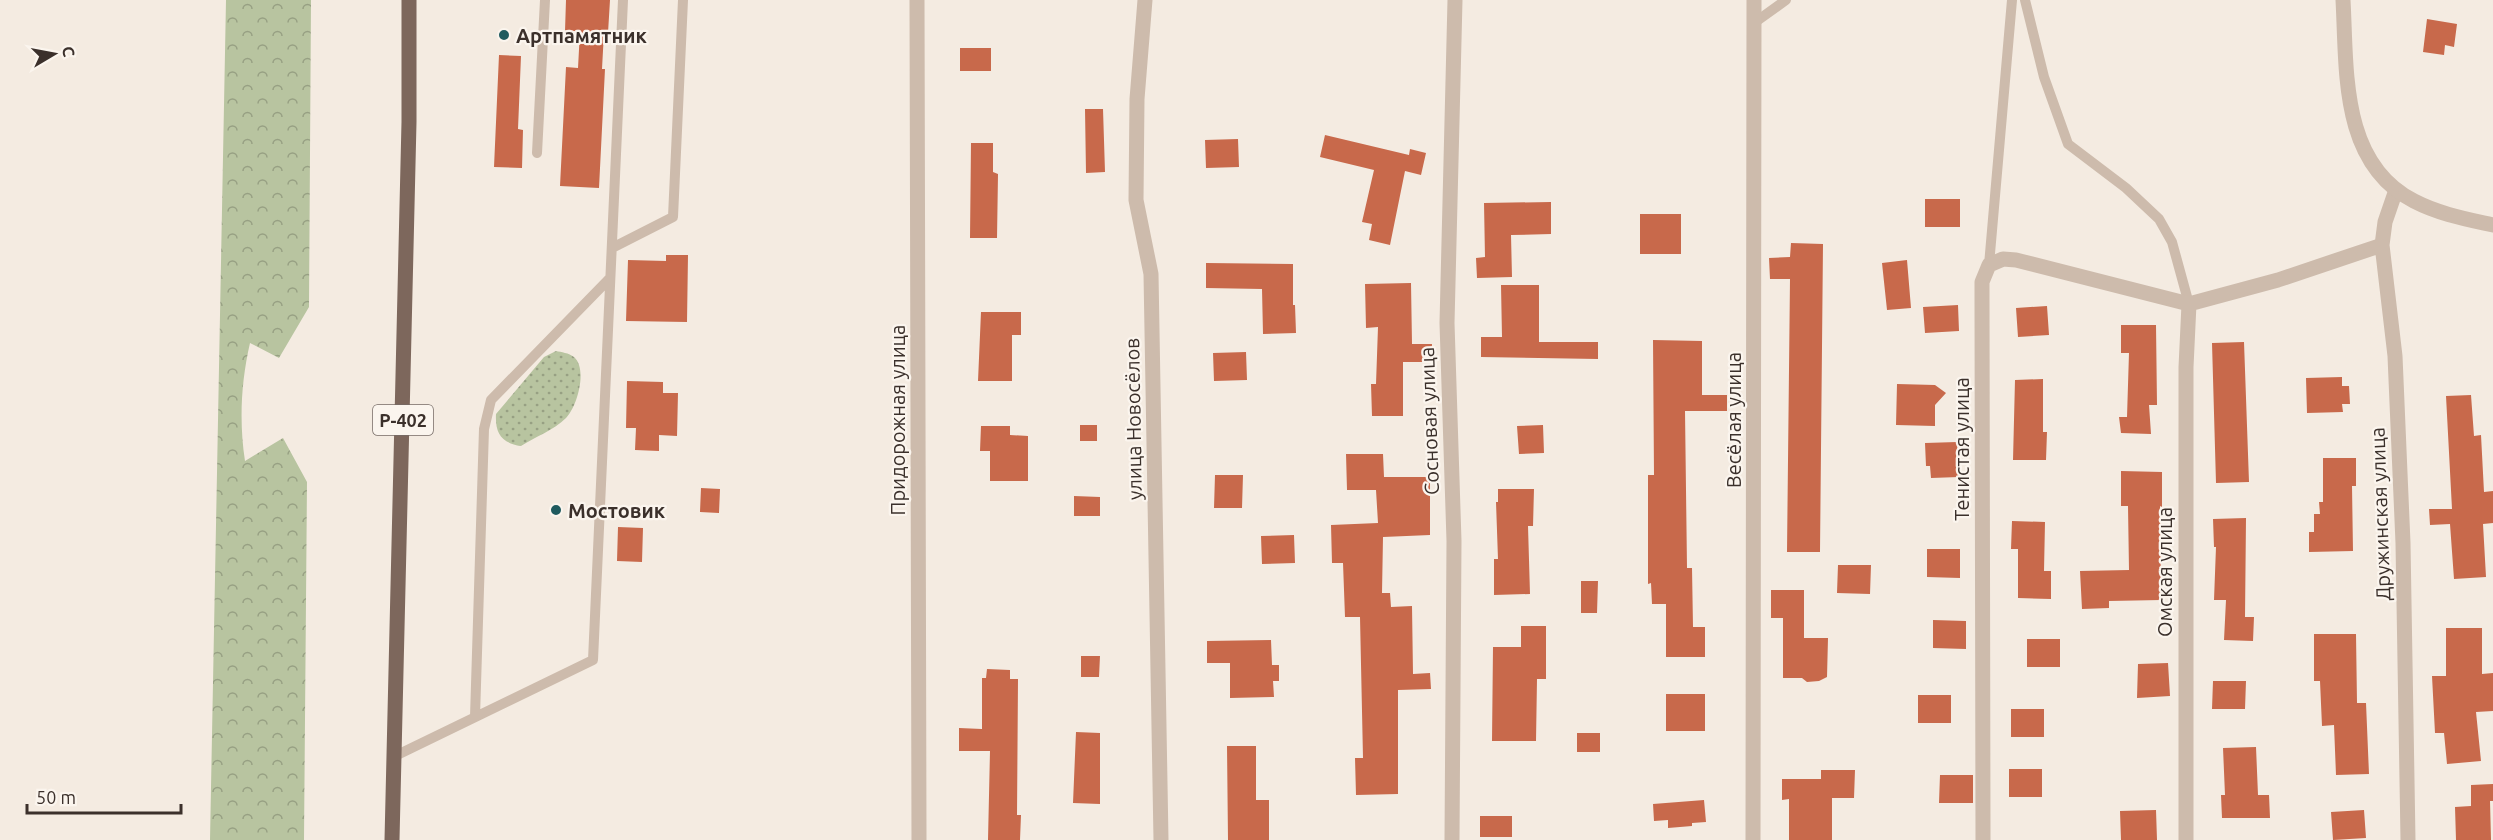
<svg xmlns="http://www.w3.org/2000/svg" width="2493" height="840" font-family="Ubuntu,sans-serif">
<style>
.grass{fill:url(#grass-dots)}
.forest{fill:url(#forest-crowns)}
.building{fill:#c8694b}
.lines{fill:none;stroke-linecap:round;stroke-linejoin:round}
.service{stroke:#cdbbac;stroke-width:10}
.minor{stroke:#cdbbac;stroke-width:15}
.tertiary{stroke:#cdbbac;stroke-width:15}
.primary{stroke:#7d675c;stroke-width:15}
.poi-dot{fill:#1f5a5e;stroke:#fbf5ee;stroke-width:2}
.labels{text-anchor:middle;dominant-baseline:central;stroke-width:4.5;stroke-linejoin:round;paint-order:stroke}
.shield{fill:#fbf5ee;stroke:#756b66;stroke-width:1.5}
.shield-label{font-size:18px;font-weight:bold;fill:#3b302b}
.poi-label{font-size:20px;font-weight:bold;fill:#3b302b;stroke:#fbf5ee;text-anchor:start}
.street-label{font-size:20px;fill:#3b302b;stroke:#fbf5ee}
</style>
<defs>
<pattern id="grass-dots" width="8" height="8" patternUnits="userSpaceOnUse" patternTransform="scale(1.5)"><rect width="8" height="8" fill="#b8c4a0"/><path d="M2 2h.1M6 6h.1" fill="none" stroke="#97a083" stroke-width="1.8" stroke-linecap="round"/></pattern>
<pattern id="forest-crowns" width="20" height="18" patternUnits="userSpaceOnUse" patternTransform="scale(1.5)"><rect width="20" height="18" fill="#b8c4a0"/><path d="M2 6a3 3 0 1 1 6 0M12 15a3 3 0 1 1 6 0" fill="none" stroke="#97a083"/></pattern>
</defs>
<rect width="100%" height="100%" fill="#f4ebe1"/>
<path class="grass" d="M556,351C561,352 569,353 574,357C588,369 577,407 566,418C554,430 535,437 521,446C501,443 495,433 496,414L544,357Z"/>
<path class="forest" d="M226,0H311L309,307L279,358L250,343C241,382 239,422 245,461L283,438L307,482L304,840H210Z"/>
<path class="building" d="M566,0H610L608,33L604,32L602,69H605L599,188L560,186L566,67L578,68L580,31H565Z
M2427,19L2457,24L2454,47L2445,45L2444,55L2423,52Z
M960,48H991V71H960Z
M499,55L521,56L518,129L523,130L522,168L494,167Z
M1085,109H1103L1105,172L1086,173Z
M1325,135L1409,155L1410,149L1426,153L1421,175L1405,171L1390,245L1369,240L1372,224L1362,222L1374,170L1320,157Z
M1238,139L1239,167L1206,168L1205,140Z
M971,143H993V172L998,174L997,238H970Z
M1925,199H1960V227H1925Z
M1551,202V234L1511,235L1512,277L1477,278L1476,258L1485,257L1484,203Z
M1640,214H1681V254H1640Z
M1791,243L1823,244L1820,552H1787L1790,279H1770L1769,258L1790,257Z
M666,255H688L687,322L626,321L628,260L666,261Z
M1907,260L1911,308L1887,310L1882,263Z
M1206,263L1293,264V305H1295L1296,333L1263,334L1262,289L1206,288Z
M1411,283L1412,344H1432L1431,362H1403V416H1372L1371,384H1376L1378,327L1366,328L1365,284Z
M1501,285H1539V342H1598V359L1481,357V337H1502Z
M1958,305L1959,331L1925,333L1923,307Z
M2047,306L2049,335L2018,337L2016,308Z
M981,312H1021V335H1012V381H978Z
M2121,325H2156L2157,405H2149L2151,434L2121,433L2119,417H2127L2129,353H2121Z
M1653,340L1702,341V395H1727V411H1685L1687,568H1692L1693,627H1705V657H1666V604H1652L1651,583L1648,584V475H1654Z
M2244,342L2249,482L2216,483L2212,343Z
M1246,352L1247,380L1214,381L1213,353Z
M2342,377V386H2349L2350,404H2342L2343,412L2307,413L2306,378Z
M2043,379V432H2047L2046,460H2013L2015,380Z
M627,381L663,382V393H678L677,436L659,435V451L635,450L636,428H626Z
M1897,384L1935,385L1946,393L1935,405V426L1896,425Z
M2471,395L2474,436L2481,435L2484,492L2493,491V523L2483,524L2486,577L2454,579L2450,524L2430,525L2429,509H2452L2446,396Z
M1080,425H1097V441H1080Z
M1543,425L1544,453L1519,454L1517,426Z
M981,426H1010V435L1028,436V481H990V451H980Z
M1957,442L1959,477L1931,478L1930,466H1926L1925,443Z
M1346,454H1383L1384,477H1430V535L1383,537L1382,593H1390L1391,607L1412,606L1413,674L1430,673L1431,689L1398,690V794L1356,795L1355,758H1363L1360,617H1345L1343,563H1332L1331,525L1378,523L1376,490H1347Z
M2323,458H2356V486H2352L2353,551L2309,552V532H2314V514H2320L2319,502H2323Z
M2121,471L2162,472V507L2160,506L2161,600L2109,601V608L2082,609L2080,571L2129,570L2128,506H2121Z
M1215,475H1243L1242,508H1214Z
M701,488L720,489L719,513L700,512Z
M1498,489H1534L1533,526H1528L1530,594L1494,595V559H1498L1496,502H1498Z
M1074,496L1100,497V516H1074Z
M2246,518L2245,617H2254L2253,641L2224,640L2226,600H2214L2216,547H2214L2213,519Z
M2012,521L2045,522L2044,571H2051V599L2018,598V549H2011Z
M618,527L643,528L642,562L617,561Z
M1294,535L1295,563L1262,564L1261,536Z
M1927,549H1960V578L1927,577Z
M1838,565H1871L1870,594L1837,593Z
M1581,581H1598L1597,613H1581Z
M1771,590H1804V638H1828L1827,677L1819,681L1807,682L1802,678H1783V618H1771Z
M1933,620L1966,621V649L1933,648Z
M1521,626H1546V679H1537L1536,741H1492L1493,647H1521Z
M2446,628H2482V674L2493,673V711L2476,712L2481,761L2447,764L2444,733H2435L2432,676H2446Z
M2314,634H2356L2357,703H2366L2369,774L2336,775L2334,725L2322,726L2320,681H2314Z
M2027,639H2060V667H2027Z
M1271,640L1272,665H1279V681H1273L1274,697L1230,698V663H1207V641Z
M1081,656H1100L1099,677H1081Z
M2168,663L2170,696L2137,698L2138,664Z
M987,669L1010,670V679H1018L1017,815H1021L1020,840H988L990,751H959V728L982,729V678H986Z
M2213,681H2246L2245,709H2212Z
M1666,694H1705V731H1666Z
M1918,695H1951V723H1918Z
M2011,709H2044V737H2011Z
M1076,732L1100,733V804L1073,803Z
M1577,733H1600V752H1577Z
M1227,746H1256V800H1269V840H1228Z
M2256,747L2258,795H2269L2270,818H2222L2221,795H2225L2223,748Z
M2009,769H2042V797H2009Z
M1821,770H1855L1854,798H1832V840H1789V799L1782,800V779H1821Z
M1940,775H1973V803H1939Z
M2493,784V801H2490L2491,840H2456L2455,807L2471,806V785Z
M1704,800L1706,822L1692,823V826L1668,828V820L1654,821L1653,804Z
M2156,810L2157,840H2121L2120,811Z
M2364,810L2366,838L2333,840L2331,812Z
M1480,816H1512V837H1480Z"/>
<g class="lines">
<path class="service" d="M2025,0L2044,77L2068,144L2126,188L2159,219L2172,242L2189,304
M1754,23L1786,0
M537,153L545,0
M612,248L673,217L683,0
M1989,265L2012,0
M475,717L484,429L491,400L610,278
M393,757L593,660L623,0"/>
<path class="minor" d="M917,0L919,840
M1145,0L1137,99L1136,200L1151,274L1161,840
M2396,190L2385,222L2382,245L2395,356L2403,543L2408,840
M1452,840L1454,541L1447,323L1455,0
M1753,840L1754,0
M1983,840L1982,300V282L1989,265L2003,259L2016,260L2189,304L2278,280L2382,245
M2186,840V367L2189,304"/>
<path class="tertiary" d="M2343,0C2347,71 2340,163 2414,201C2439,214 2466,219 2493,225"/>
<path class="primary" d="M392,840L409,122V0"/>
</g>
<g class="poi-dot">
<circle cx="504" cy="35" r="6"/>
<circle cx="556" cy="510" r="6"/>
</g>
<g class="labels">
<rect class="shield" x="373" y="405" width="60" height="30" rx="4.5"/>
<g class="shield-label">
<text x="403" y="420">Р-402</text>
</g>
<g class="poi-label">
<text x="516" y="35">Артпамятник</text>
<text x="568" y="510">Мостовик</text>
</g>
<g class="street-label">
<text transform="translate(1133 419) rotate(-91)">улица Новосёлов</text>
<text transform="translate(897 420) rotate(-90)">Придорожная улица</text>
<text transform="translate(1733 420) rotate(-90)">Весёлая улица</text>
<text transform="translate(1429 421) rotate(-92)">Сосновая улица</text>
<text transform="translate(1961 449) rotate(-90)">Тенистая улица</text>
<text transform="translate(2380 514) rotate(-92)">Дружинская улица</text>
<text transform="translate(2164 572) rotate(-90)">Омская улица</text>
</g>
</g>
<g transform="translate(54 54) rotate(80)" stroke="#fbf5ee" stroke-width="4.5" paint-order="stroke">
<path d="M0-4.5L10 22L0 15L-10 22Z" fill="#3b302b"/>
<text y="-9" font-size="16" font-weight="bold" text-anchor="middle" fill="#3b302b">С</text>
</g>
<path d="M27 804v9h154v-9" fill="none" stroke="#3b302b" stroke-width="3"/>
<text x="36" y="804" font-size="18" fill="#3b302b" stroke="#fbf5ee" stroke-width="4.5" paint-order="stroke">50 m</text>
</svg>
